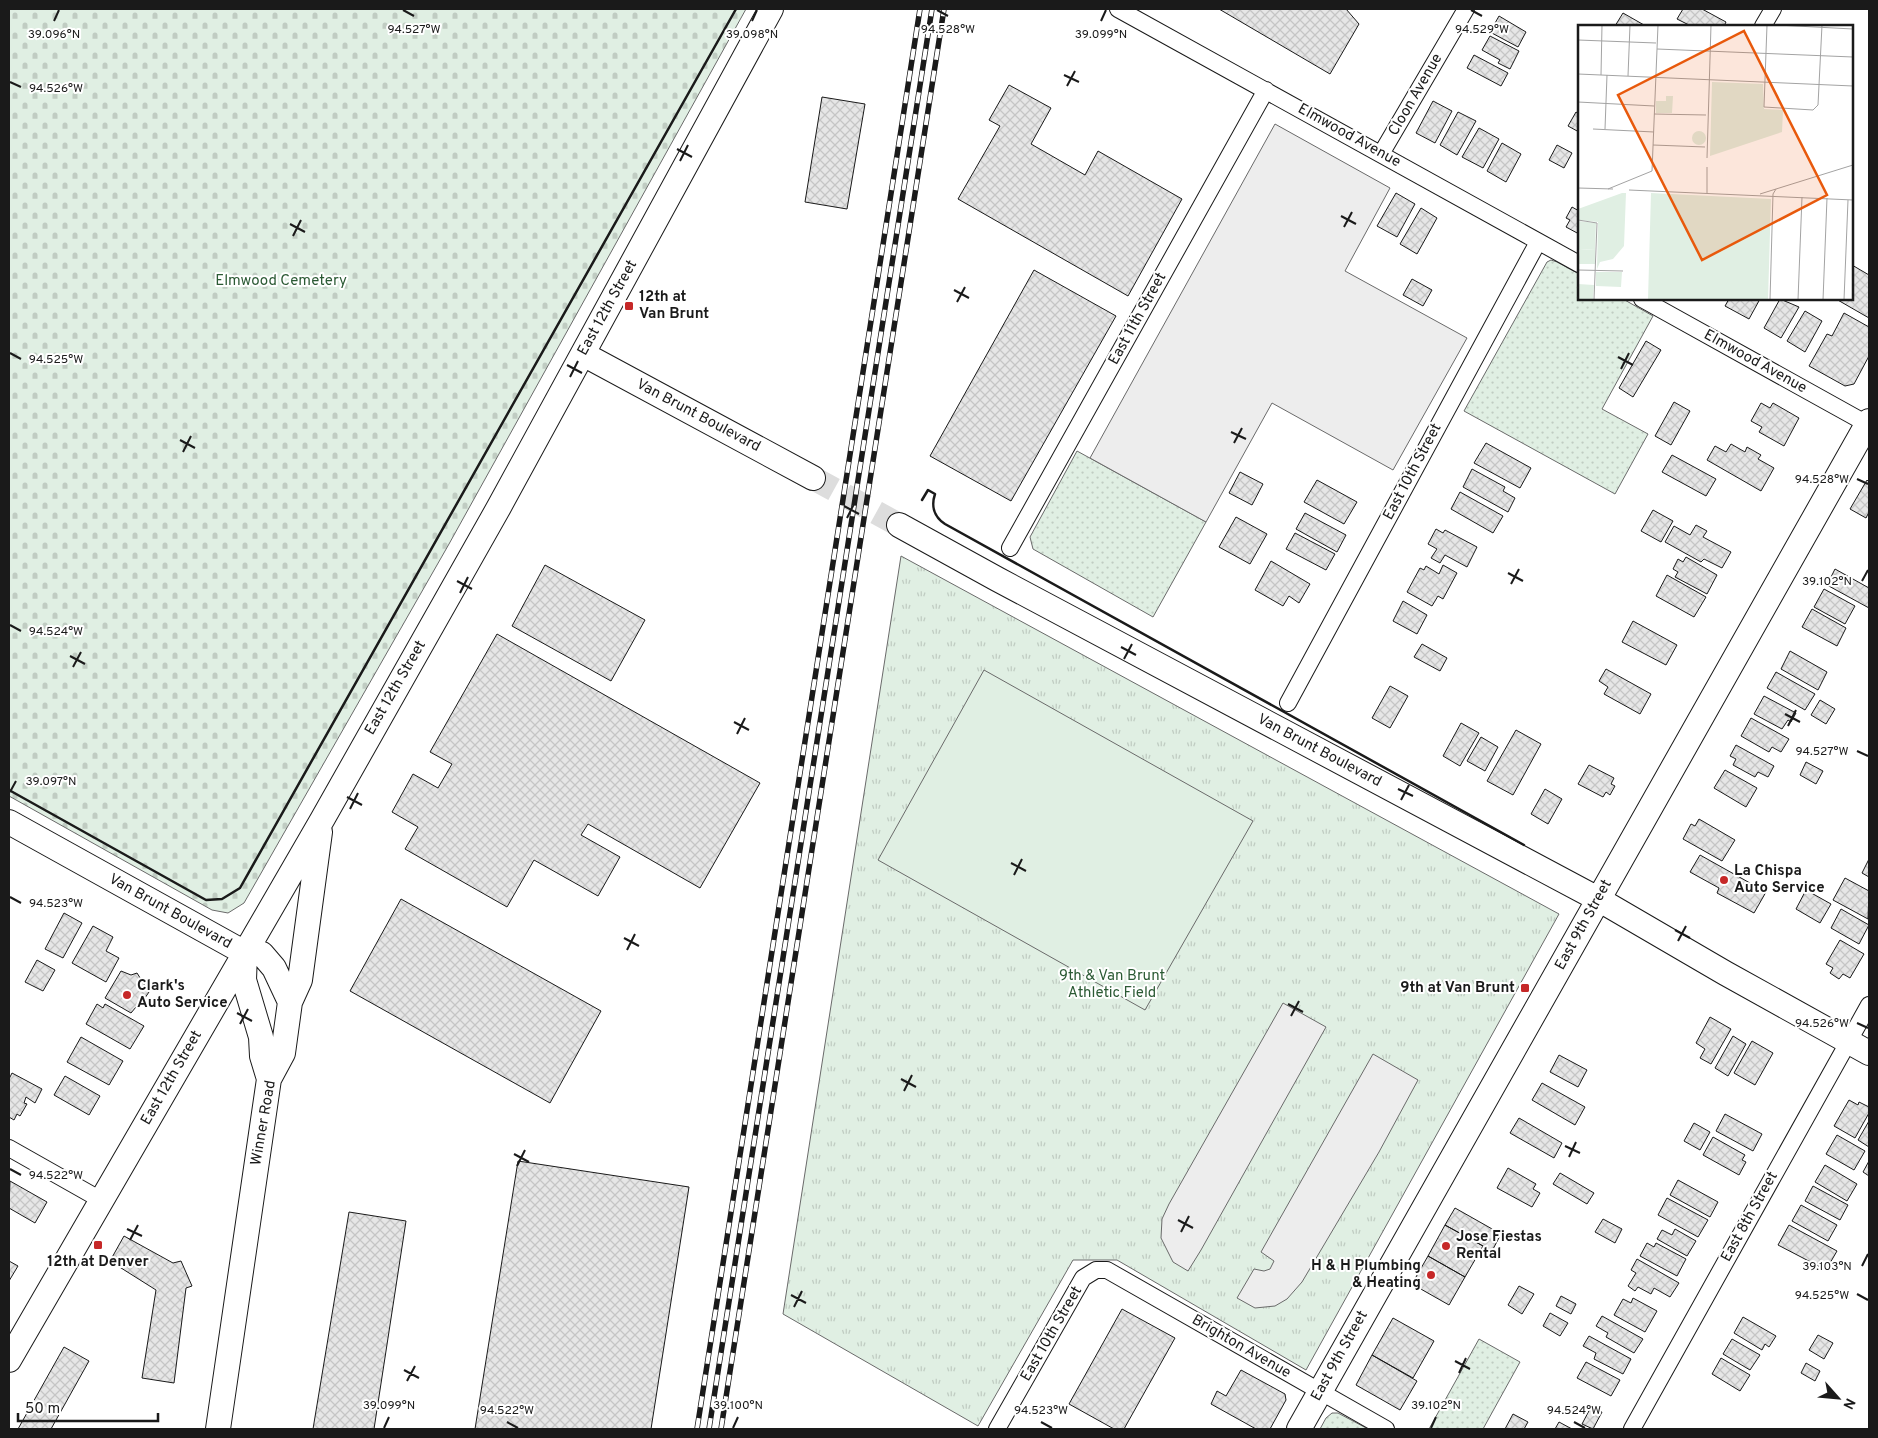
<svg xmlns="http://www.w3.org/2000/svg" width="1878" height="1438" font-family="Overpass,sans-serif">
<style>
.grass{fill:url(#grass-dots);stroke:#6a6a6a}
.cemetery{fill:url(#cemetery-stones);stroke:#6a6a6a}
.park{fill:url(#park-tufts);stroke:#6a6a6a}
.pitch{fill:#e0efe3;stroke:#6a6a6a}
.parking{fill:#ededed;stroke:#6a6a6a}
.building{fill:url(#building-cross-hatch);stroke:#1a1a1a}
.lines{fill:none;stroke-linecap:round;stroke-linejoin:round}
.secondary-tunnel{stroke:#ddd;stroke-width:24;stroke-dasharray:24 12;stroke-linecap:butt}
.street-casing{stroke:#1a1a1a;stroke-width:18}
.secondary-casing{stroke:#1a1a1a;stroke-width:26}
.street{stroke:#fff;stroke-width:16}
.secondary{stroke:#fff;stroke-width:24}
.rail-casing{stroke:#1a1a1a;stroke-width:5.5}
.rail{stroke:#fff;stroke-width:4;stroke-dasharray:11;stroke-linecap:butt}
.wall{stroke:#1a1a1a;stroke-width:2.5}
.ticks{fill:none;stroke:#1a1a1a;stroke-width:2}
.poi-dot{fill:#c62828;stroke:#fff;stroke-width:2}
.labels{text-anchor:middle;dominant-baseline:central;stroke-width:4;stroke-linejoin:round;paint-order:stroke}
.street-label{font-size:15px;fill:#1a1a1a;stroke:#fff}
.park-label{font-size:15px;fill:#2b5a34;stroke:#fff}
.poi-label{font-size:15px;font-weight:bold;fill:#1a1a1a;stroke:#fff;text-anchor:start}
.inset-road{fill:none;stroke:#a3a3a3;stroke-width:1}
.view{fill:#e8590c;fill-opacity:0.15;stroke:#e8590c;stroke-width:2.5}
.inset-edge{fill:none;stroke:#1a1a1a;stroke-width:2.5}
.ticks-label{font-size:12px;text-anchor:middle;fill:#1a1a1a;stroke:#fff;stroke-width:4;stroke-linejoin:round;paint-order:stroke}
</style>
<defs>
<pattern id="grass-dots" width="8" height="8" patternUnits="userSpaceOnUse" patternTransform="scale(1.25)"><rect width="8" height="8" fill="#e0efe3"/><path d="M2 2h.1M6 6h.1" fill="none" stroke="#c0ccc2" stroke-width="1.8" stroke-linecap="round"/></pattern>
<pattern id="cemetery-stones" width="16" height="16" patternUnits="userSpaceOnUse" patternTransform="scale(1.25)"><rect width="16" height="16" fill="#e0efe3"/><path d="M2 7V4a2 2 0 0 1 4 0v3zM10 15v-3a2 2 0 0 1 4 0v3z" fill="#c0ccc2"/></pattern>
<pattern id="park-tufts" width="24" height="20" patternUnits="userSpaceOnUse" patternTransform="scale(1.25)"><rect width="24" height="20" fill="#e0efe3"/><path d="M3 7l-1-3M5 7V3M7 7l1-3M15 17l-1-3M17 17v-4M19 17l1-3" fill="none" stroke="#c0ccc2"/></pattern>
<pattern id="building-cross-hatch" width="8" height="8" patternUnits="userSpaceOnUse" patternTransform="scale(1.25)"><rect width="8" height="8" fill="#e6e6e6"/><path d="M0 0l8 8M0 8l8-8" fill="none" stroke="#c5c5c5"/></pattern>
</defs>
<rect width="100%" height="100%" fill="#fff"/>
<path class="grass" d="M1551,260L1557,262L1579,274V299H1623L1653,316L1602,409L1648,434L1615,494L1464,411L1547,262Z
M1077,451L1206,522L1153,617L1033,549L1030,537Z
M1479,1339L1520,1362L1483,1429H1429Z
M1332,1413H1338L1368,1429H1320L1326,1418Z"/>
<path class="cemetery" d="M9,9H746L449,544L244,903L228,913L212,910L9,796Z"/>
<path class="park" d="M901,556L1559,914L1306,1370L1117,1260H1073L978,1426L783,1314Z"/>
<path class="pitch" d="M984,670L1253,821L1145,1010L878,860Z"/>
<path class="parking" d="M1275,124L1390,188L1345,271L1467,338L1393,470L1272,403L1206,522L1090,458Z
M1283,1003L1326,1027L1201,1250L1188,1271L1173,1262L1161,1238L1162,1219L1169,1204Z
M1373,1054L1418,1080L1379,1152L1302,1282L1287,1299L1275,1306L1255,1308L1237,1298L1254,1269L1264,1271L1270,1269L1274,1261L1261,1252Z"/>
<path class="building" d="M1219,9H1346L1359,24L1330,74Z
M1683,9H1702L1726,22L1724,26H1691L1677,19Z
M1623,13L1644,25L1643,26H1615Z
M1499,16L1526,32L1518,47L1490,32Z
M1490,36L1519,51L1510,69L1498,63L1500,60L1482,50Z
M1474,55L1508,73L1501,86L1467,68Z
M1009,85L1051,108L1031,144L1085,175L1098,151L1182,199L1128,296L958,199L1000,126L989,120Z
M822,97L865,104L847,209L805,202Z
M1433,101L1452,111L1435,143L1416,133Z
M1458,112L1476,121L1457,155L1440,145Z
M1576,112L1579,114V132L1568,126Z
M1479,128L1499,139L1483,168L1462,157Z
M1502,143L1521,154L1506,182L1487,171Z
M1557,145L1572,153L1564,168L1549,160Z
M1396,193L1415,204L1397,237L1377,226Z
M1572,207L1579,211V234L1566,227L1570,220L1566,218Z
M1421,208L1437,218L1417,254L1400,244Z
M1852,265L1869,275V318L1836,299H1852Z
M1034,270L1116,316L1011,501L930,456Z
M1412,279L1432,290L1423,306L1403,295Z
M1729,299H1760L1749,319L1725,306Z
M1780,299L1799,307L1781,338L1764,328Z
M1805,311L1822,321L1805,352L1787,341Z
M1844,313L1869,327V356L1854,384L1845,386L1809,366L1827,334L1832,336Z
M1646,341L1661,350L1633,397L1619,388Z
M1674,402L1690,411L1671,445L1655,436Z
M1761,403L1770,408L1773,403L1799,418L1784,446L1759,432L1762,427L1751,421Z
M1486,443L1531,468L1520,488L1474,463Z
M1731,444L1745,452L1747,447L1761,455L1758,459L1774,468L1761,491L1707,460L1715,446L1726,452Z
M1672,455L1716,479L1706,496L1662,472Z
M1472,469L1505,487L1503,491L1515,498L1508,512L1463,487Z
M1240,472L1263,484L1252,505L1229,493Z
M1317,480L1357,502L1344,524L1304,502Z
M1867,480L1869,482V512L1866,518L1850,509Z
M1460,492L1503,516L1493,533L1451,509Z
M1653,510L1673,521L1661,542L1641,531Z
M1305,513L1346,535L1337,552L1296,529Z
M1236,517L1267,534L1250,564L1219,547Z
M1696,525L1707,531L1703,537L1731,552L1722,568L1704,559L1701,562L1665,542L1674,526L1690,535Z
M1436,529L1443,533L1445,530L1477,547L1467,567L1445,555L1440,563L1431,558L1437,549L1428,544Z
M1295,533L1335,554L1326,570L1286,549Z
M1686,557L1717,575L1707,594L1675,577L1678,572L1673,569L1678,559L1683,562Z
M1271,561L1310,584L1299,603L1289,596L1283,606L1255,590Z
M545,565L645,620L611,681L512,626Z
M1443,565L1457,573L1443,599L1438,596L1432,606L1407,592L1420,568L1424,570L1426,566L1439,574Z
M1835,569L1869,588V608L1827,585Z
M1667,575L1706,597L1694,617L1656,596Z
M1824,589L1855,606L1845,624L1814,607Z
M1403,601L1427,615L1417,634L1393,621Z
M1812,609L1846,628L1837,646L1802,627Z
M1633,621L1677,645L1666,665L1622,642Z
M497,634L760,783L700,888L588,824L581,835L620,857L598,896L534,860L507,907L405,849L418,827L392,812L413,774L438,788L452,764L430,752Z
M1422,644L1447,658L1440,671L1414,657Z
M1790,651L1827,672L1818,690L1781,669Z
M1606,669L1651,694L1640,714L1604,694L1608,687L1599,681Z
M1776,672L1815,694L1805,710L1767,688Z
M1390,686L1408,696L1390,728L1372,718Z
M1764,696L1796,713L1791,722L1788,720L1782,729L1754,714Z
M1820,700L1835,709L1826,724L1811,715Z
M1751,718L1789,739L1781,752L1772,747L1769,752L1741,736Z
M1461,723L1479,733L1460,766L1443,756Z
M1516,730L1541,744L1513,795L1487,781Z
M1481,737L1498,747L1485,771L1467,761Z
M1736,745L1774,766L1768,777L1758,772L1755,777L1733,765L1736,759L1730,756Z
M1806,762L1823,771L1816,784L1800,775Z
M1589,765L1614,778L1611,784L1615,786L1610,795L1606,792L1603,797L1578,784Z
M1725,770L1757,788L1746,807L1714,788Z
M1545,789L1562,799L1548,824L1531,814Z
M1699,819L1735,840L1722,861L1683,839L1691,824L1695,826Z
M1700,855L1766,892L1754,913L1717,893L1719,888L1690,872Z
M1869,859V877L1862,873Z
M1845,878L1869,891L1868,919L1833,900Z
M1806,890L1831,904L1820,923L1796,909Z
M401,899L601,1011L550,1103L350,991Z
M1841,909L1869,925L1859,944L1831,928Z
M64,913L82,923L63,958L45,949Z
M93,926L113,937L106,951L119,958L106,982L72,963Z
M1840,940L1864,954L1850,978L1843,974L1839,979L1830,973L1833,968L1826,964Z
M37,960L55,970L43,991L25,982Z
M121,971L131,975L137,973L149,992L138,1008L136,1007L131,1013L105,998Z
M97,1004L103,1008L105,1004L144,1026L130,1049L86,1024Z
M1710,1017L1731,1029L1711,1064L1700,1058L1705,1049L1696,1043Z
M1733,1036L1746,1044L1728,1076L1715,1068Z
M81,1037L123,1061L109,1085L67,1062Z
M1752,1041L1773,1053L1755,1085L1734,1073Z
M1559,1055L1587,1070L1578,1087L1550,1072Z
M12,1073L42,1089L35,1103L26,1097L24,1103L27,1104L20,1116L17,1114L14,1120L9,1117V1079Z
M65,1076L100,1096L89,1115L54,1095Z
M1542,1083L1585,1107L1575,1125L1532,1100Z
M1849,1100L1858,1105L1859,1102L1869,1107V1113L1855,1138L1834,1126Z
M1725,1114L1762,1134L1753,1151L1716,1131Z
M1519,1118L1562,1143L1554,1158L1510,1133Z
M1869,1121V1147L1858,1140Z
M1694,1123L1710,1132L1700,1150L1684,1141Z
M1837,1135L1865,1151L1854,1170L1826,1154Z
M1713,1137L1745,1155L1742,1160L1746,1162L1739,1175L1703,1155Z
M518,1161L689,1187L651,1429H475Z
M1869,1161V1176L1863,1172Z
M1825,1165L1857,1184L1847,1201L1815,1182Z
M1508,1168L1536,1184L1533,1189L1540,1193L1532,1207L1497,1188Z
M1560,1173L1594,1193L1587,1204L1553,1184Z
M1678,1180L1718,1202L1710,1217L1670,1195Z
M10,1181L47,1202L35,1223L9,1208Z
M1813,1186L1848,1205L1840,1220L1805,1201Z
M1667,1198L1708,1220L1698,1237L1658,1215Z
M1801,1205L1837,1225L1828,1241L1792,1221Z
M1455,1208L1501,1234L1492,1251L1445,1225Z
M349,1212L406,1221L374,1429H313Z
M1603,1219L1622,1229L1615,1243L1595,1232Z
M1445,1225L1483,1246L1465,1277L1428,1256Z
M1789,1225L1837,1251L1826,1270L1778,1245Z
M1675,1229L1696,1241L1687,1256L1657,1239L1662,1230L1672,1235Z
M124,1236L173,1263L181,1261L192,1286L186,1288L174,1383L142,1378L156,1290L110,1261Z
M1647,1243L1654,1247L1656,1243L1686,1259L1677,1276L1640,1256Z
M1428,1256L1465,1277L1449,1305L1412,1284Z
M1637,1259L1679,1283L1670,1297L1654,1288L1651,1294L1638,1287L1635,1291L1628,1286L1636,1273L1631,1270Z
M9,1261L18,1266L9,1281Z
M1519,1286L1534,1294L1522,1314L1508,1305Z
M1561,1296L1576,1304L1571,1314L1556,1306Z
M1633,1298L1657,1311L1645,1332L1614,1315L1623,1299L1631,1303Z
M1122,1309L1175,1338L1124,1429H1114L1069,1404Z
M1550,1313L1568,1323L1560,1336L1543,1326Z
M1602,1316L1643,1339L1634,1353L1606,1337L1608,1333L1596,1326Z
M1743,1317L1776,1336L1769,1347L1765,1344L1762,1350L1734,1333Z
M1393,1318L1434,1341L1413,1378L1372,1355Z
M1818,1335L1833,1343L1824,1359L1809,1350Z
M1589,1336L1631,1359L1623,1374L1594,1359L1596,1353L1583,1346Z
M1732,1339L1760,1355L1750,1370L1723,1354Z
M64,1347L89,1361L51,1429H18Z
M1372,1355L1417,1381L1400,1410L1356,1385Z
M1721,1358L1750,1375L1740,1391L1712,1374Z
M1586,1362L1620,1380L1611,1396L1577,1378Z
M1806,1363L1820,1371L1815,1381L1801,1373Z
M1241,1370L1285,1394L1286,1400L1270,1429H1256L1211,1404L1217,1391L1226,1396Z
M1591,1407L1602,1412L1593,1429L1582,1424Z
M1513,1414L1528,1422L1524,1429H1505Z
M1559,1422L1572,1429H1555Z"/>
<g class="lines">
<path class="secondary-tunnel" d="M813,478L899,525"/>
<defs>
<path id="street" d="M1118,9L1579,264
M1763,26L1773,9
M1381,154L1466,9
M1642,299L1869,425
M1010,548L1266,90
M1288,703L1538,242
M9,1148L101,1200
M997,1429L1083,1278L1096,1270H1107L1386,1429
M1632,1429L1869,1005"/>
<path id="secondary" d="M583,354L813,478
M899,525L997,579L1598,899L1725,973L1869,1053
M9,822L245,953L262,954L274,968L290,1002
M245,953L244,980L261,1037L262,1056L269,1079
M9,1360L322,820L499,507L771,9
M218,1429L269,1079L283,1053L290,1002L300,980L320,832
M1299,1429L1869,421"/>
</defs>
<use href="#street" class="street-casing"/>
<use href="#secondary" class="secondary-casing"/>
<use href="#street" class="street"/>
<use href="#secondary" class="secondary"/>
<defs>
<path id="rail" d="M697,1429L920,9
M709,1429L932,9
M721,1429L944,9"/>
</defs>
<use href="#rail" class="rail-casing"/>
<use href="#rail" class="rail"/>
<path class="wall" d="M922,500L928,490L935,494C931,506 934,517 945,524L1524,845
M9,790L206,900L222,899L240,888L736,9"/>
</g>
<path class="ticks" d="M403,10L414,16M937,10L948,16M1471,10L1482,16M54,21L59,10M752,21L757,10M1101,21L1106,10M1064,75L1079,82M10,82L21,87M1067,86L1075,71M677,149L692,157M680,161L688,145M1341,216L1356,224M290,224L305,232M1344,227L1352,212M293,236L301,220M954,290L969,298M957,302L965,287M10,353L21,359M1618,357L1633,365M567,365L582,373M1621,369L1629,353M570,377L578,361M1231,432L1246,439M180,440L195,448M1234,443L1242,428M183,452L191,436M1857,479L1868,484M844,506L859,514M847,518L855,502M1508,573L1523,581M457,581L472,589M1862,581L1868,570M1511,584L1519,569M460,593L468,577M10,625L21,631M1121,647L1136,655M70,656L85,664M1124,659L1132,644M73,667L81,652M1785,714L1800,722M734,722L749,730M1788,726L1796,710M737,734L745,718M1857,751L1868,756M1398,789L1413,796M10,792L16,781M347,797L362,805M1401,800L1409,785M350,809L358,793M1011,863L1026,871M1014,875L1022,859M10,897L21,903M1675,930L1690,938M624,938L639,946M1678,941L1686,926M627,950L635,934M1288,1004L1303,1012M237,1013L252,1021M1291,1016L1299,1001M1857,1023L1868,1028M240,1024L248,1009M901,1079L916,1087M904,1091L912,1075M1565,1146L1580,1153M514,1154L529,1162M1569,1157L1576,1142M517,1166L525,1150M10,1169L21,1175M1178,1220L1193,1228M127,1229L142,1236M1181,1232L1189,1216M130,1240L138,1225M1862,1266L1868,1254M1857,1294L1868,1300M791,1295L806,1303M794,1307L802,1291M1455,1361L1470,1369M404,1370L419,1378M1459,1373L1466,1358M407,1381L415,1366M507,1422L518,1428M1041,1422L1052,1428M1574,1422L1585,1428M384,1428L389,1417M733,1428L738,1417M1431,1428L1436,1417"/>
<g class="poi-dot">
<rect x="624" y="301" width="10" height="10" rx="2.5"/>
<circle cx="1724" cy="880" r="5"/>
<rect x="1520" y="983" width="10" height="10" rx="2.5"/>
<circle cx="127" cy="995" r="5"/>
<rect x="93" y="1240" width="10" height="10" rx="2.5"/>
<circle cx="1446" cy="1246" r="5"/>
<circle cx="1431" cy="1275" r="5"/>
</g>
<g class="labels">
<g class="street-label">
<text transform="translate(1416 95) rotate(-60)">Cloon Avenue</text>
<text transform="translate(1349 136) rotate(29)">Elmwood Avenue</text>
<text transform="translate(608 308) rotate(-61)">East 12th Street</text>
<text transform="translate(1138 319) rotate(-61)">East 11th Street</text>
<text transform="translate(1755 362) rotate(29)">Elmwood Avenue</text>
<text transform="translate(698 416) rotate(28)">Van Brunt Boulevard</text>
<text transform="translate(1413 472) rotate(-62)">East 10th Street</text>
<text transform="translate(396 688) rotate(-60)">East 12th Street</text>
<text transform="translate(1319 751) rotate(28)">Van Brunt Boulevard</text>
<text transform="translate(170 912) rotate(29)">Van Brunt Boulevard</text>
<text transform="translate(1584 925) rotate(-61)">East 9th Street</text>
<text transform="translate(172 1078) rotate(-60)">East 12th Street</text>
<text transform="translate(264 1123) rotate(-80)">Winner Road</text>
<text transform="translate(1750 1217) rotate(-61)">East 8th Street</text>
<text transform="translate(1052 1334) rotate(-60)">East 10th Street</text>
<text transform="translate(1241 1347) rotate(30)">Brighton Avenue</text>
<text transform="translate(1340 1356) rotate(-61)">East 9th Street</text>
</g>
<g class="park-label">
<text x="281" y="281">Elmwood Cemetery</text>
<text x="1112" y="976">9th &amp; Van Brunt<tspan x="1112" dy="17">Athletic Field</tspan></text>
</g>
<g class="poi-label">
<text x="639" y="297">12th at<tspan x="639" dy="17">Van Brunt</tspan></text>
<text x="1734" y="871">La Chispa<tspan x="1734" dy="17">Auto Service</tspan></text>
<text x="137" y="986">Clark's<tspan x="137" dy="17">Auto Service</tspan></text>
<text x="1515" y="988" text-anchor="end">9th at Van Brunt</text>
<text x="1456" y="1237">Jose Fiestas<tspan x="1456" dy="17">Rental</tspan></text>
<text x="98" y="1262" text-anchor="middle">12th at Denver</text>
<text x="1421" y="1266" text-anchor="end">H &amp; H Plumbing<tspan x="1421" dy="17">&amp; Heating</tspan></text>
</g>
</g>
<g transform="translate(1578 25)">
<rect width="275" height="275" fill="#fff"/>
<path d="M88,71H95L94,88H78V76H88ZM114 113a7 7 0 1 1 14 0a7 7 0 1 1-14 0ZM2,224L17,225V239H0ZM0,259L16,260L15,275L1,274Z" fill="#e0efe3"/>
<path d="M44,168H48L46,221L35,234L22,237L19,244L20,197L0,195V184ZM0,196L18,198L17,225L2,224L0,227ZM18,247H44L43,262L18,261Z" fill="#e0efe3"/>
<path d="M73,168L193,174L190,275H70Z" fill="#e0efe3"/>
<path d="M134,57L185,59L186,84L205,85L204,107L132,131Z" fill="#e0efe3"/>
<path d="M140,88L161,89L160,119H138Z" fill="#e0efe3"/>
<path class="inset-road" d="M189,0L186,82L235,85L240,80L244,0M199,0L275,4M0,15L78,18M79,24L275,32M0,49L275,61M23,50L24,0M50,51L52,0M0,77L76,81M76,89L128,90M15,104L76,107M27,104L29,50M75,120L127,122M129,133L133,0M0,163L35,164M30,164L74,146L80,0M51,165L275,175M129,168V142M182,169L275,140M0,195L19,198L16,275M0,245L45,246M192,275L195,169L198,164M220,275L224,172M245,275L249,173M266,275L270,175"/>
<path class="view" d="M166,6L249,170L124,235L40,70Z"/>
<rect width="275" height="275" class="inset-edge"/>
</g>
<g class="ticks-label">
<text x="414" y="33">94.527°W</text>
<text x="948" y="33">94.528°W</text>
<text x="1482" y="33">94.529°W</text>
<text x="54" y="38">39.096°N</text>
<text x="752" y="38">39.098°N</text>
<text x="1101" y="38">39.099°N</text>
<text x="56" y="92">94.526°W</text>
<text x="56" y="363">94.525°W</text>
<text x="1822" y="483">94.528°W</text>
<text x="1827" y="585">39.102°N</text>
<text x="56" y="635">94.524°W</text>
<text x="1822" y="755">94.527°W</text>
<text x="51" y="785">39.097°N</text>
<text x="56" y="907">94.523°W</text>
<text x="1822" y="1027">94.526°W</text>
<text x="56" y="1179">94.522°W</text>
<text x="1827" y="1270">39.103°N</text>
<text x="1822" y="1299">94.525°W</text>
<text x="389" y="1409">39.099°N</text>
<text x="738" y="1409">39.100°N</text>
<text x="1436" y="1409">39.102°N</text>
<text x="507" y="1414">94.522°W</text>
<text x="1041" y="1414">94.523°W</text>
<text x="1574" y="1414">94.524°W</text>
</g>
<rect width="1878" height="1438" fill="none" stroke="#1a1a1a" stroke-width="20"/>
<g transform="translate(1838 1398) rotate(117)" stroke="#ffffff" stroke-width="4" paint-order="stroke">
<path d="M0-4L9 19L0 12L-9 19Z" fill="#1a1a1a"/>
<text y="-8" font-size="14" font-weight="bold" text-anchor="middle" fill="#1a1a1a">N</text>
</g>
<path d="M18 1413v8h140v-8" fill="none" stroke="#1a1a1a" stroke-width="2.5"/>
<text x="25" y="1413" font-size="15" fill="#1a1a1a" stroke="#ffffff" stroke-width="4" paint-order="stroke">50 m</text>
</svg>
